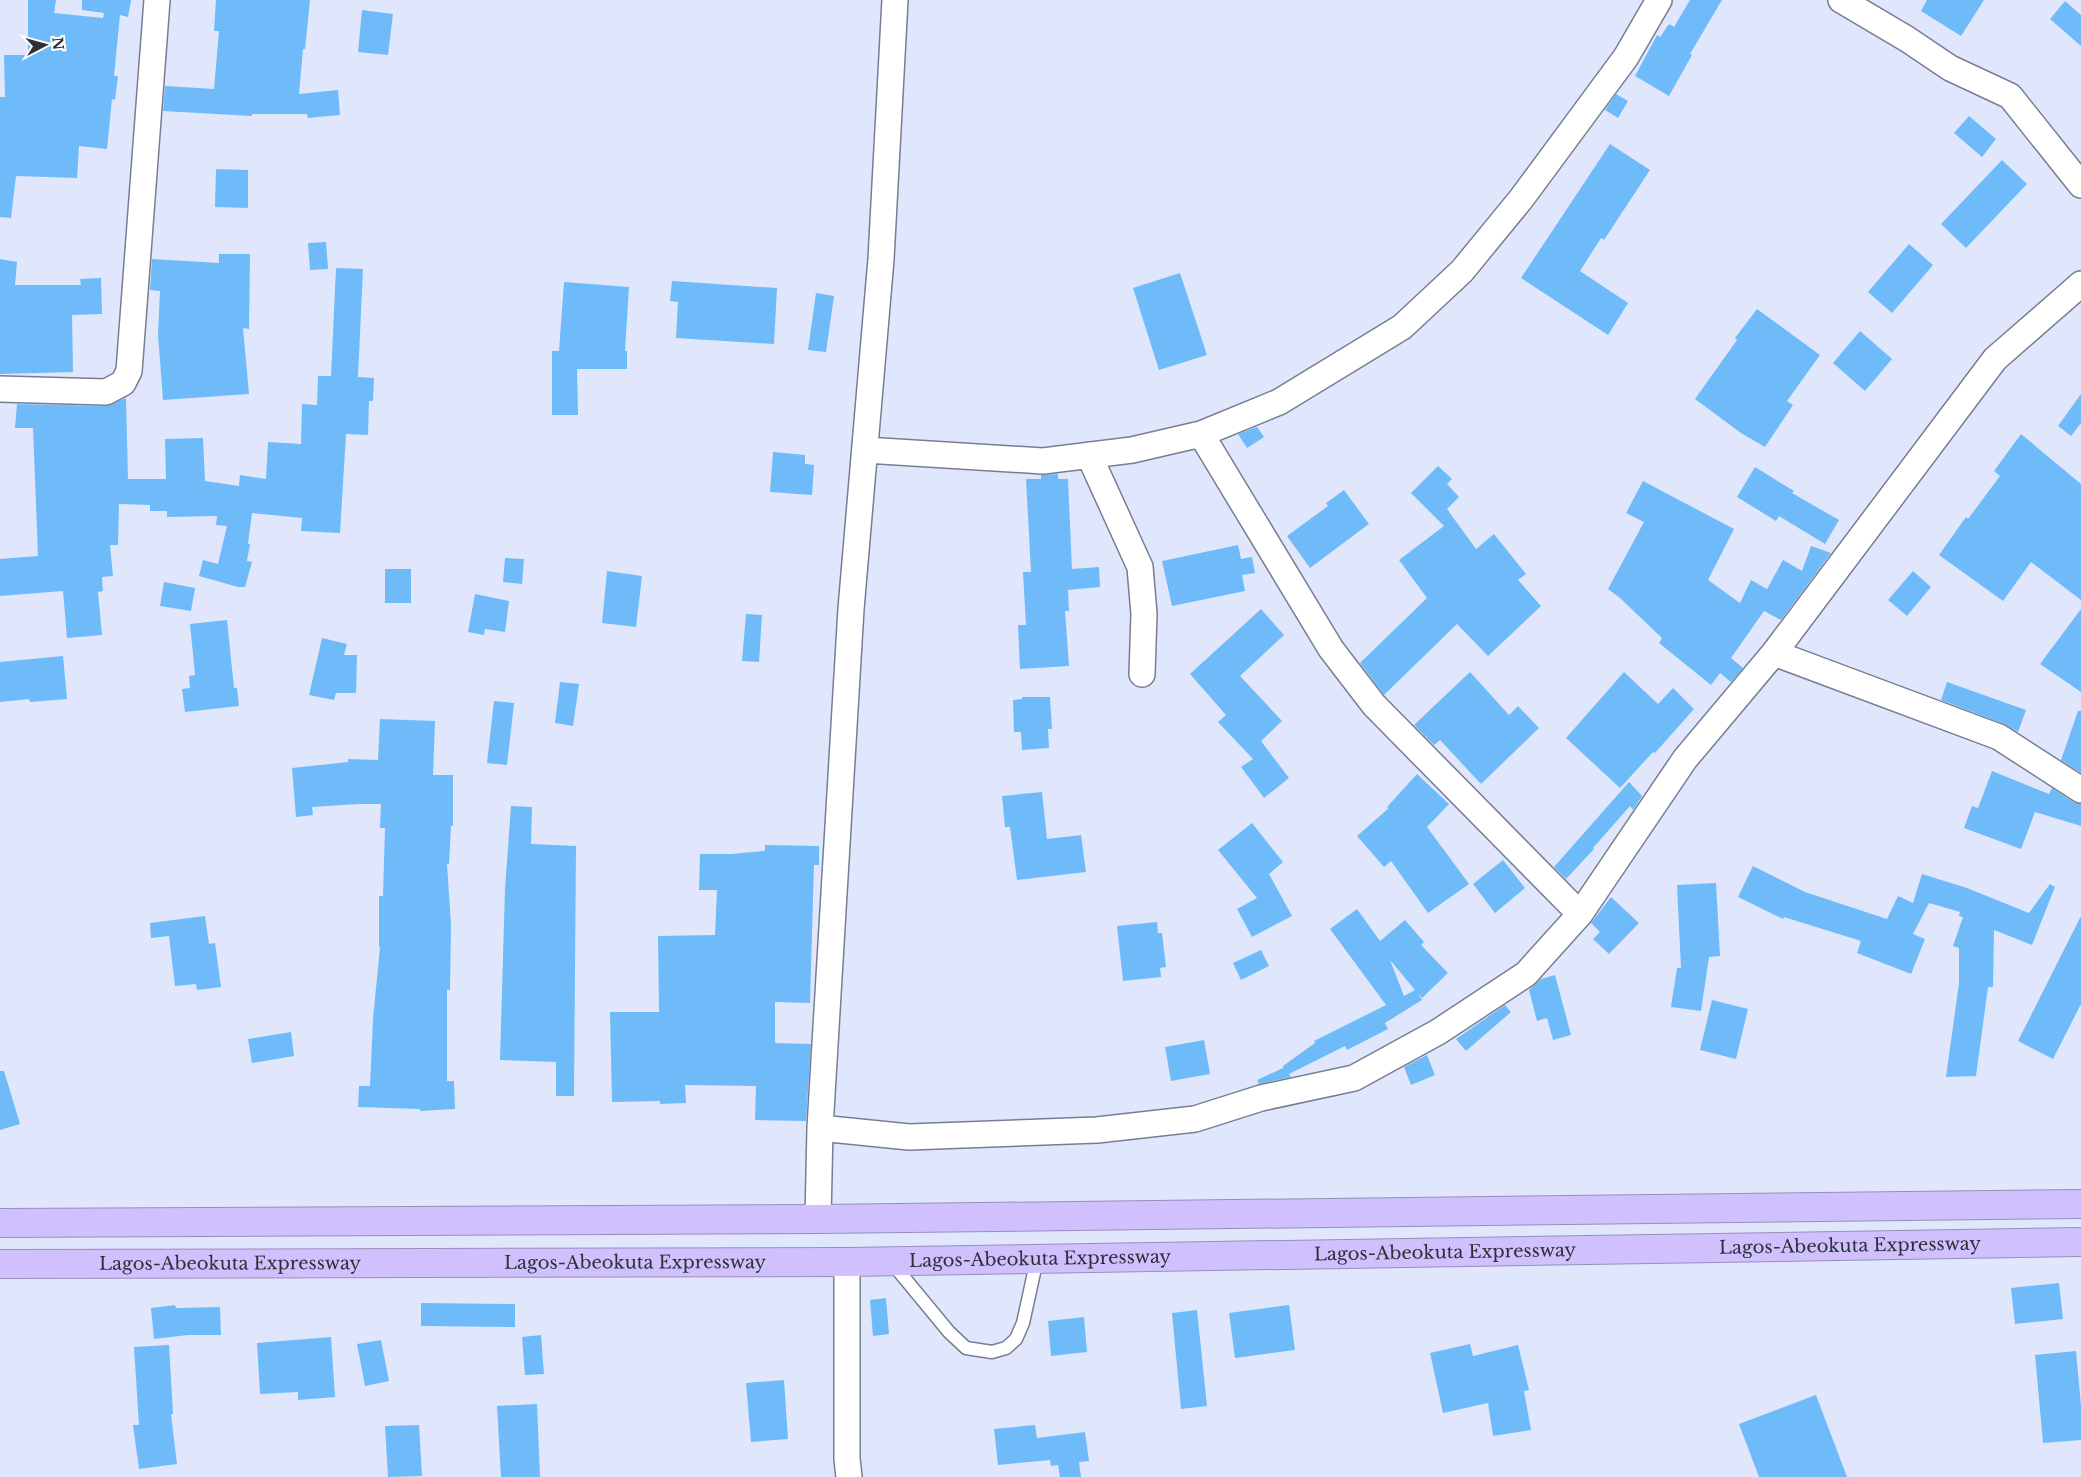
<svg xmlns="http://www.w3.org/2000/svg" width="2081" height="1477" font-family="'Libre Baskerville',serif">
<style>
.building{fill:#6fbbf9;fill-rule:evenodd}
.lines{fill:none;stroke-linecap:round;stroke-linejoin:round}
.lane-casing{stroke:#777e91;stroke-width:15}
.street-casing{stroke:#777e91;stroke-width:28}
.highway-casing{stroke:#978eb9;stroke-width:30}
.lane{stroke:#fff;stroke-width:12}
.street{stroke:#fff;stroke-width:25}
.highway{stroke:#d0c1fe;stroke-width:28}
.labels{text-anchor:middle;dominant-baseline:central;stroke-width:4.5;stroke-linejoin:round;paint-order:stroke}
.street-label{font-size:18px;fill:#2d3038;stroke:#fff}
</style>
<rect width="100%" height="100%" fill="#e0e7fd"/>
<path class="building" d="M28,0H56L54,13L103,18L104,13L82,10V0H131L128,17L120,15L114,76H118L115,100L112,99L107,149L79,146L77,178L16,176L11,218L0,217V97H5L4,55H28Z
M216,0H310L305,49H303L299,94L338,90L340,115L308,118L307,114H252V116L163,111L165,86L214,89L219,31H214Z
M1690,0H1722L1690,54L1692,55L1669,96L1635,76L1657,35L1660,37L1669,24L1674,27Z
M1927,0H1984L1961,36L1921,11Z
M2065,1L2081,15V46L2050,19Z
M362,10L393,14L388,55L358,52Z
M1616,94L1628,101L1618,118L1605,110Z
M1969,116L1996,139L1982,157L1954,133Z
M1610,144L1650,170L1604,240L1601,238L1580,271L1628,303L1608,335L1521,278Z
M2002,160L2027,184L1966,248L1941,224Z
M216,169L248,170V208L215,207Z
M326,242L328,269L310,270L308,243Z
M1909,244L1933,265L1892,313L1868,292Z
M219,254H250L249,329L243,328L249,394L163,400L158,335L160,291L150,290L152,259L219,263Z
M0,259L17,262L15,285H81L80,279L101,278L102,314L72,315L73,372L0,374Z
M336,268L363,269L358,377L374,378L373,401H369L368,435L346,434L340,533L301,531L302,518L252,513L248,544H250L247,561L252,562L245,587H238L199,576L203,560L218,564L227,526L216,525L217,516L167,517V511H150V505L119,504L118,545H110L113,576L102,577L103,591L98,592L102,635L67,638L63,591L0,596V559L38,556L33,428H15L17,404L106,406L126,398L128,479H166L165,439L203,438L205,481L239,486L240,475L266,479L268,442L301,444L302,404L317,405L318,376H331Z
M1180,273L1207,355L1159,370L1133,288Z
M672,281L777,288L774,344L676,338L678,302L670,301Z
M564,282L629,287L625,351H627V369H577L578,415H552V351H559Z
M816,293L834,296L826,352L808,350Z
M1757,309L1820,355L1787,401L1793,405L1765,447L1741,433L1695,399L1737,340L1735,338Z
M1860,331L1892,359L1865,391L1833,363Z
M2081,394V423L2071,436L2058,426Z
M1257,427L1264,437L1247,448L1238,434Z
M2021,434L2081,484V600L2031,562L2003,601L1939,555L1966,517L1968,519L2000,476L1994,471Z
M773,452L805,455V464L814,465L812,495L770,492Z
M1438,466L1452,479L1447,484L1459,497L1447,509L1476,549L1494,534L1526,574L1518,580L1541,606L1488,656L1457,624L1384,695L1360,663L1427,598L1399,560L1444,526L1411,493Z
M1755,467L1794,491L1792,493L1839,520L1825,544L1779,516L1776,521L1737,497Z
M1058,474V479H1068L1072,569L1099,567L1100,587L1068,590L1069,611H1065L1069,666L1020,669L1018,625H1026L1023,572H1031L1026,479H1041V475Z
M1643,481L1734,529L1708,580L1740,603L1751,580L1767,589L1783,560L1802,571L1811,546L1831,553L1781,620L1764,611L1731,658L1743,668L1731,682L1720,673L1711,685L1659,643L1662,638L1620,598L1608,589L1644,522L1626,513Z
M1344,490L1369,524L1310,568L1287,536L1328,506L1326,503Z
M1238,545L1241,559L1252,557L1255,573L1242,575L1245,591L1172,606L1162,561Z
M505,558L524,559L522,584L503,582Z
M385,569H411V603H385Z
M607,571L642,576L636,627L602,623Z
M1913,571L1931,587L1907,616L1888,600Z
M164,582L195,588L191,611L160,606Z
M475,594L509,601L505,632L485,629L484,635L468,632Z
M1261,609L1284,635L1240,676L1282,721L1261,741L1289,778L1264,798L1241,767L1253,759L1218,722L1226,715L1190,674Z
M2081,609V692L2040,664Z
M746,614L762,615L759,662L742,661Z
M227,620L234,688H237L239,706L185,712L182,689L190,688L189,676L195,675L190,624Z
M322,638L347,644L344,655H357L356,693H336L334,700L309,695Z
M63,656L67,699L30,702L29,699L0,702V662Z
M1470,672L1509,715L1518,706L1539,728L1481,784L1440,740L1434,745L1414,725Z
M1624,672L1658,704L1673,688L1694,709L1655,753L1653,752L1620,788L1566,738Z
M560,682L579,684L573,726L555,723Z
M1947,682L2026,710L2018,732L2004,724L1941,700Z
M1022,697H1050L1052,729H1048L1049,748L1022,750L1021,732H1014L1013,700L1022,699Z
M494,701L514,703L507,765L487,763Z
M2078,711H2081V773L2061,760Z
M380,719L435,721L433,775H453V826H451L449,864H447L451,925L450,990H447V1081H454L455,1109L420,1111V1109L358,1107L359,1086H370L373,1019L380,947H379V896H383L385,828H380L381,804H359L312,807L313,815L296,817L292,768L348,762V759L378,760Z
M1992,771L2049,794L2052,788L2073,802L2081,804V826L2035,812L2021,849L1964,828L1972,806L1978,808Z
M1417,774L1449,804L1427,827L1469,884L1428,913L1391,861L1384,867L1357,836L1389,808L1387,807Z
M1629,782L1642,796L1633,810L1630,806L1593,848L1594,849L1566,879L1554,867Z
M1042,792L1047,839L1081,835L1086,872L1017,880L1010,827H1005L1002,796Z
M511,806L532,807L531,844L576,846L574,1096H556V1062L500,1060L505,889Z
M1252,823L1283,862L1269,874L1292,916L1252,937L1237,909L1257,898L1218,850Z
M765,845L819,846V865H814L810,1003L775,1002V1043L811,1044L806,1121L755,1120L756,1086L685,1085L686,1103L660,1104V1101L612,1102L610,1012H659L658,936L715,935L717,890H699L700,854H731L765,851Z
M1503,860L1525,888L1495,913L1473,884Z
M1753,866L1805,892L1887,919L1898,896L1913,903L1922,874L1967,888L2029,913L2050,884L2055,887L2032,945L1994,930L1993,987H1988L1976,1076L1946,1077L1959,983V948L1953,946L1963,917L1959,916L1960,912L1929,903L1913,934L1925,939L1911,974L1857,953L1861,941L1784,917L1783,919L1738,897Z
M1716,883L1720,956L1709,957L1701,1011L1671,1007L1677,968H1681L1677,885Z
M1611,897L1639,923L1609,954L1593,939L1600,932L1591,923Z
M1357,909L1380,941L1405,920L1424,942L1421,945L1448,973L1422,998L1418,993L1422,1000L1385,1023L1388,1029L1347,1050L1345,1046L1289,1074L1291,1077L1259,1084L1257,1080L1283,1068V1066L1315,1043L1314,1041L1386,1005L1330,929ZM1390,960L1415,990L1404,996Z
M205,916L209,944L215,943L221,987L197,990L196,984L175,986L169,936L151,938L150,923Z
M2081,916V1004L2053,1059L2018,1041Z
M1157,922L1158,933H1162L1166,967L1160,968L1161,977L1123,981L1117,926Z
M1261,950L1269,966L1241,980L1233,963Z
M1555,975L1571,1035L1553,1040L1547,1018L1537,1021L1529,990L1541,979Z
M1712,1000L1748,1009L1736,1059L1700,1050Z
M1505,1005L1511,1012L1466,1051L1456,1039Z
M291,1032L294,1056L252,1063L248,1039Z
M1204,1040L1210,1074L1171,1081L1165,1047Z
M1427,1055L1435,1075L1411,1085L1404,1067Z
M0,1071H4L20,1124L0,1130Z
M2059,1283L2063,1319L2015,1324L2011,1288Z
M886,1298L889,1334L873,1336L870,1300Z
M421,1303L515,1304V1327L421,1326Z
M175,1305L176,1308L220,1307L221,1335H188L154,1339L151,1308Z
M1289,1305L1295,1350L1235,1358L1229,1313Z
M1197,1310L1207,1406L1181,1409L1172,1313Z
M1084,1317L1087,1352L1051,1356L1048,1321Z
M541,1335L544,1374L525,1375L522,1337Z
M331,1337L335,1397L298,1400V1392L260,1394L257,1343Z
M381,1340L389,1381L365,1386L357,1344Z
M1470,1344L1473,1356L1518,1345L1529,1390L1524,1391L1531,1430L1493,1436L1488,1403L1443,1413L1430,1353Z
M169,1345L173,1414H171L177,1464L139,1469L133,1425H139L134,1347Z
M2076,1351L2081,1406V1440L2043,1443L2035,1355Z
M784,1380L788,1439L751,1442L746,1383Z
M1816,1395L1847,1477H1759L1739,1424Z
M537,1404L540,1477H501L497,1406Z
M419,1425L422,1476L388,1477L385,1426Z
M1035,1425L1037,1438L1085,1432L1089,1461L1079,1462L1081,1477H1060L1058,1465L1051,1466L1050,1460L998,1465L994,1429Z"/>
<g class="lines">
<defs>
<path id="lane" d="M892,1263L949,1332L966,1348L992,1352L1006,1348L1016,1339L1023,1323L1037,1259"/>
<path id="street" d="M1841,0L1907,39L1950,68L2010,96L2081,185
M0,389L106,392L123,383L129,371L157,0
M1201,434L1331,649L1374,705L1580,914
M865,450L1043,461L1132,450L1201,434L1279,402L1402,327L1462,271L1521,199L1626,57L1659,0
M1089,455L1140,567L1144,614L1142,674
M1774,653L1999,737L2081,790
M820,1128L909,1137L1097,1130L1195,1119L1261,1098L1354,1078L1438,1032L1526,974L1580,914L1685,759L1774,653L1995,359L2081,284
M818,1219L820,1128L851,609L881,259L895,0
M847,1262V1459L849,1477"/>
<g id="highway">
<path d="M0,1223L818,1219L2081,1204"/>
<path id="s1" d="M0,1264L847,1262L2081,1242"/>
</g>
</defs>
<use href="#lane" class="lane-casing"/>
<use href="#street" class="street-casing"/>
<use href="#highway" class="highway-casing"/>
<use href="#lane" class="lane"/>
<use href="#street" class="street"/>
<use href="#highway" class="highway"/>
</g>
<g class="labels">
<g class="street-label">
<text stroke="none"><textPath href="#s1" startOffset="1850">Lagos-Abeokuta Expressway</textPath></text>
<text stroke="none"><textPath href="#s1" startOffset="1445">Lagos-Abeokuta Expressway</textPath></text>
<text stroke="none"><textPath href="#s1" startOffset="1040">Lagos-Abeokuta Expressway</textPath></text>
<text stroke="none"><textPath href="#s1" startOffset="635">Lagos-Abeokuta Expressway</textPath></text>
<text stroke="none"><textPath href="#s1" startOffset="230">Lagos-Abeokuta Expressway</textPath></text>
</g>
</g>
<g transform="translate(45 45) rotate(84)" stroke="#ffffff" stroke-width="4" paint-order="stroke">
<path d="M0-4L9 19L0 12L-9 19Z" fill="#2d3038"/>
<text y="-8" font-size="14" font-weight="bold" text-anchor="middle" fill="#2d3038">N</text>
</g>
</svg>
